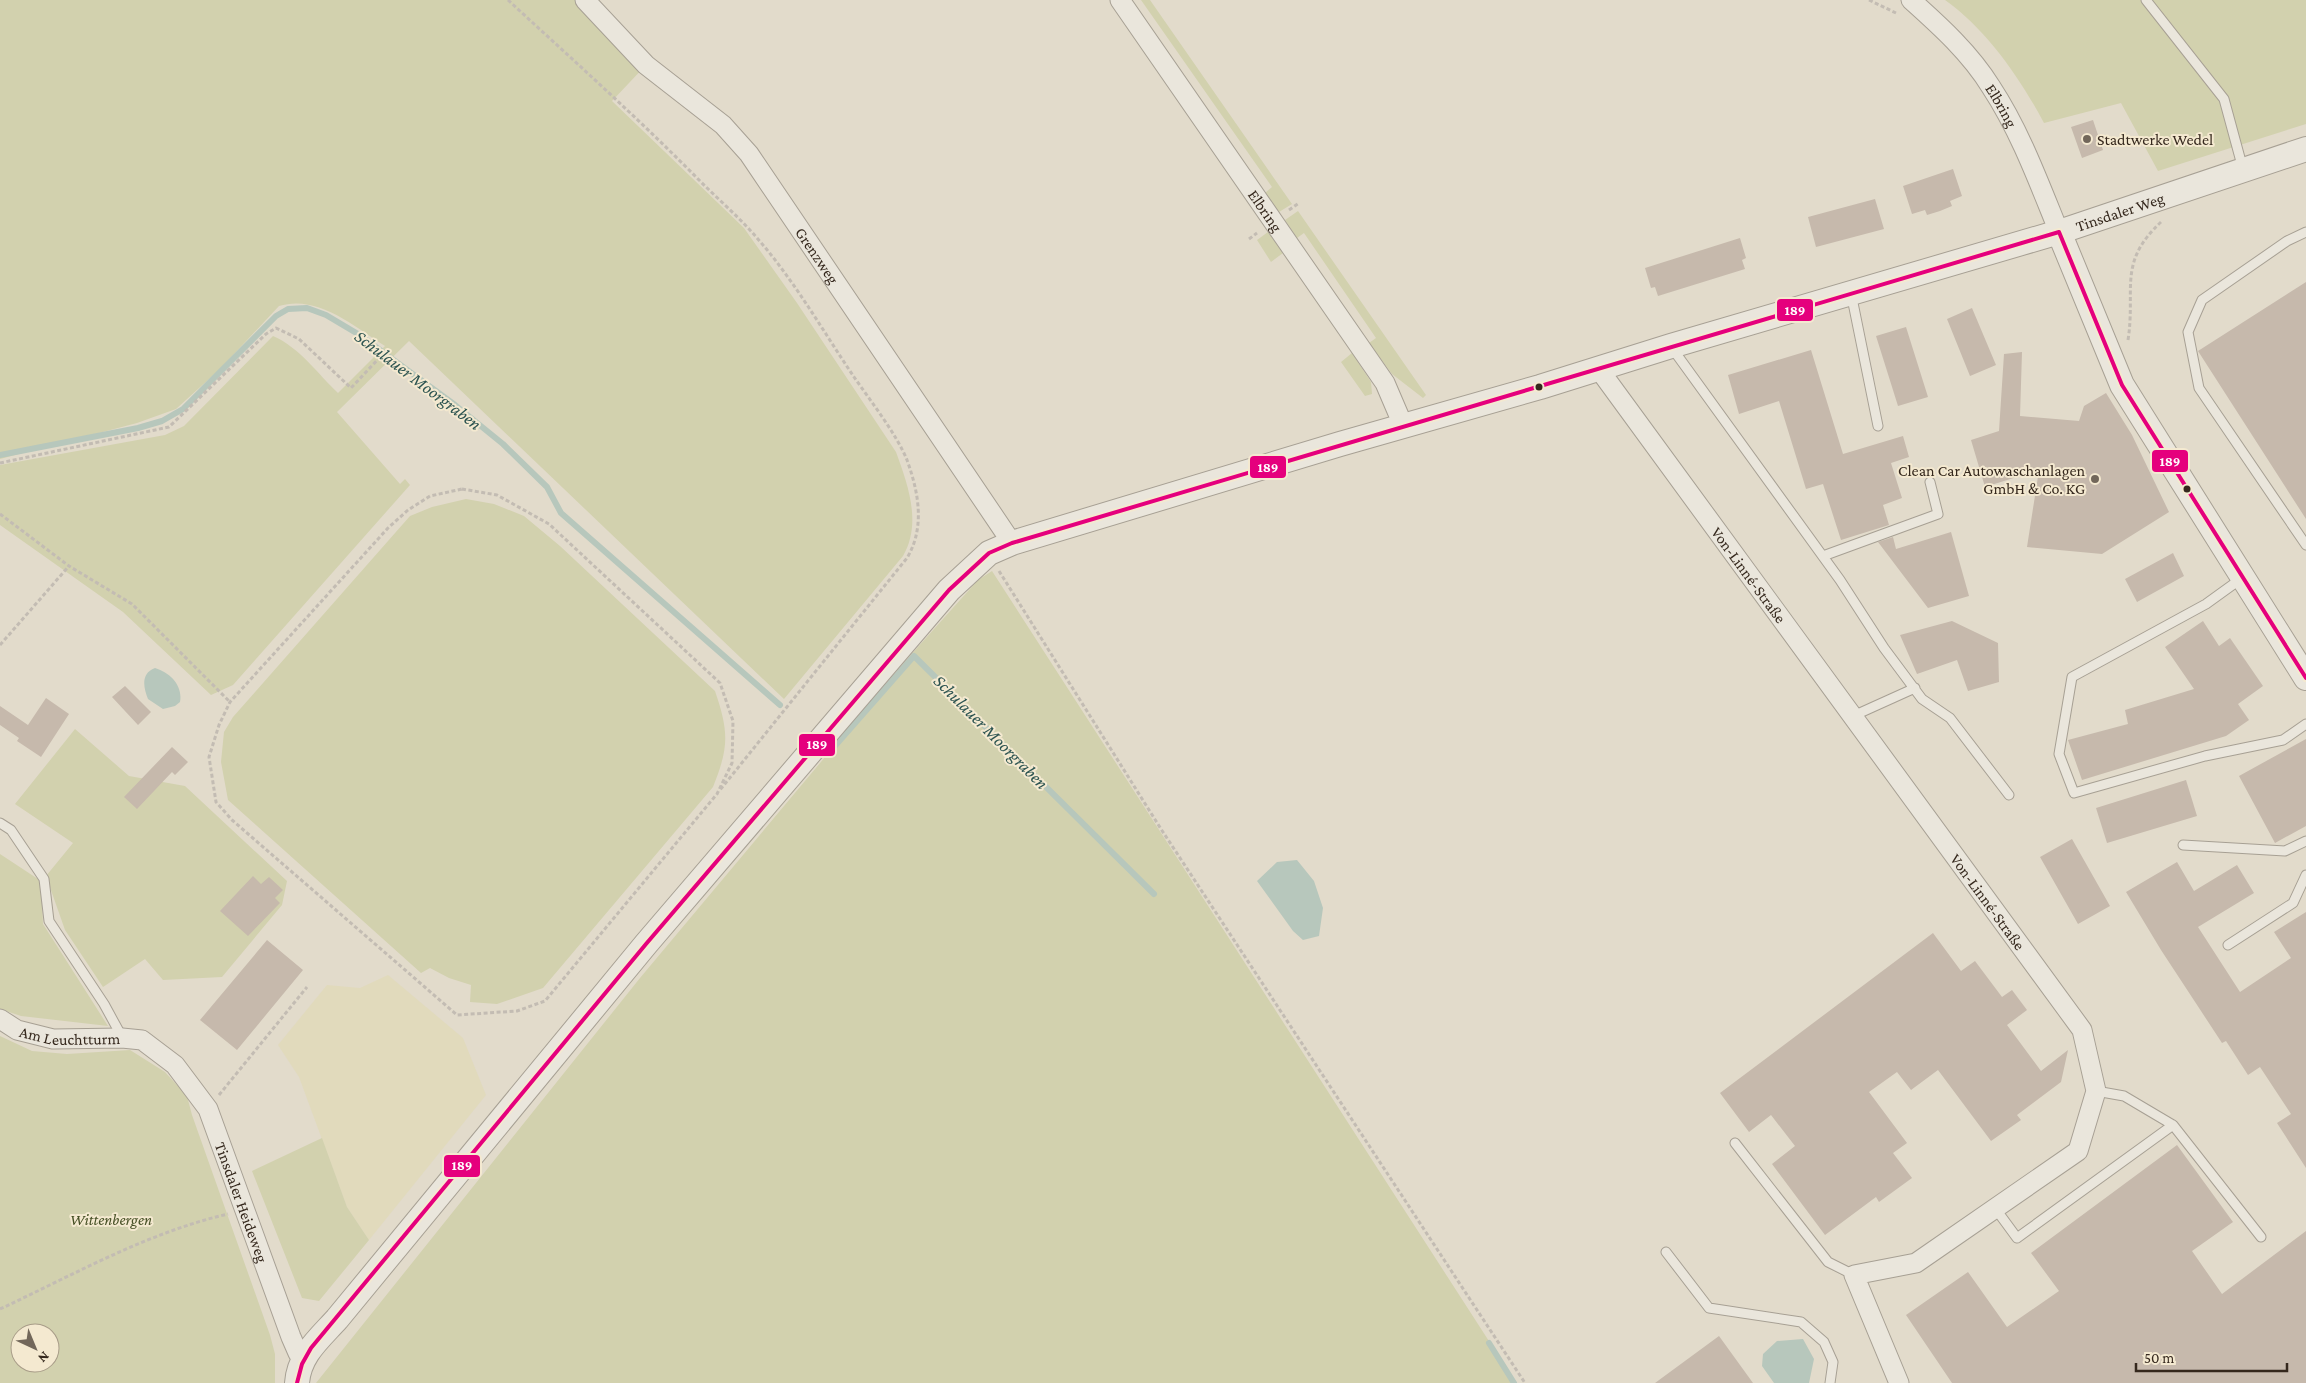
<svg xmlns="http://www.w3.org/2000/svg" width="2306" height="1383" font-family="'Crimson Pro',serif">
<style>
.farmland{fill:#e1dabc}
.green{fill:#d2d1ae;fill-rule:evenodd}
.water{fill:#b7c7bc}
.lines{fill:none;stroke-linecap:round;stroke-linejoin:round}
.stream{stroke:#b7c7bc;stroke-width:6}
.building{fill:#c6b9ac}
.service-casing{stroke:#a7a094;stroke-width:11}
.minor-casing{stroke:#a7a094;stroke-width:21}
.tertiary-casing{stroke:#a7a094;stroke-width:26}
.path{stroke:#c3bcb3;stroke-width:3;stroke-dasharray:4 2.5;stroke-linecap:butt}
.service{stroke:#eae6dc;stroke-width:9}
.minor{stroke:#eae6dc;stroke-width:19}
.tertiary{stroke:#eae6dc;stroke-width:24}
.bus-1-casing{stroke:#f4e9d0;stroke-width:8}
.bus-1{stroke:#e5007d;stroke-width:4}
.poi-dot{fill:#72675a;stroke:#f4e9d0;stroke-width:2}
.bus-dot{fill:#35281d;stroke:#f4e9d0;stroke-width:2}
.labels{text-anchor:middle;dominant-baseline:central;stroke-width:4;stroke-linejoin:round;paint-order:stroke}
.street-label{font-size:16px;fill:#35281d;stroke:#f4e9d0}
.poi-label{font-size:16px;fill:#35281d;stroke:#f4e9d0;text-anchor:start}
.park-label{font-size:16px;font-style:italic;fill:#465025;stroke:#f4e9d0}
.water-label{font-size:18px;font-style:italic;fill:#2d5451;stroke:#f4e9d0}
.line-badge{stroke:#f4e9d0;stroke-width:2}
.badge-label{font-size:14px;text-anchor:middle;font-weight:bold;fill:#fff}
</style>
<rect width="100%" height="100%" fill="#e2dbcb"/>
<path class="farmland" d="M388,975L463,1038L486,1095L369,1240L347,1207L299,1077L278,1045L327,985L360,988Z"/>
<path class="green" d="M0,0H585L646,65L612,101L744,228L797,303L896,452C908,485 922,523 903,556L784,699L409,341L337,412L400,484L405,479L410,485L233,685L211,695L123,612L0,525V465L165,435L184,426L273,336C299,347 318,374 338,393L385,346C354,326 317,294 279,306L220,369L176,409L137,423L0,459Z
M1141,0H1150L1292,204L1279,212L1265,193L1272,187Z
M1945,0H2306V124L2158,171L2121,103L2044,123C2020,78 1987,30 1945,0Z
M1298,211L1426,395L1423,398L1392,374L1369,343L1376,338L1304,233L1297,238L1285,220Z
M1268,232L1283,253L1271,262L1257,240Z
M1352,353L1371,382L1372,394L1365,396L1341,362Z
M466,499L494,504L524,516L560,546L715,691C729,732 729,747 713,787L543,988L497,1004L470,1002L471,985L449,978L430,968L421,973L228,800L221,762L224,732L233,717L410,516L432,507Z
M992,571L1516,1383H316L640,978L908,658L978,580Z
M75,729L129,776L185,786L287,881L282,905L222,977L163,980L145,959L103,987L65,930L46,876L73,843L15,804Z
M0,854L41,881L43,924L108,1026L21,1016L0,1009Z
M0,1036L32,1051L67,1054L130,1050L165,1072L187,1096L192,1115L270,1335L275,1354V1383H0ZM20,1333H50V1363H20Z
M322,1138L347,1207L369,1240L319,1301L302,1298L252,1171Z"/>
<path class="water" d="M155,668C171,673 183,686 180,702L175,706L163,709L148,699C143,687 141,673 155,668Z
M1297,860L1314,881L1323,908L1319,936L1303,940L1293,931L1257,881L1277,862Z
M1803,1339L1814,1359L1809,1383H1774L1762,1366L1763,1354L1777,1341Z"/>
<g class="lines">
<path class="stream" d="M0,455L138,428L162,421L183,409L276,316L288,309L307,308L326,315L358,334L455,405L503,444L547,487L561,513L780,705
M834,747L914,656L1154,894
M1489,1343L1514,1383"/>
</g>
<path class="building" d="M2093,120L2103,150L2082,158L2071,127Z
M1953,169L1962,196L1950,201L1952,206L1940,211L1927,215L1925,210L1912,214L1903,186Z
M1875,199L1884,229L1816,247L1808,217Z
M1740,238L1746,258L1742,260L1745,269L1658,296L1655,287L1651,288L1645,268Z
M2306,282V519L2198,351Z
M1972,308L1996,365L1970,376L1947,319Z
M1906,327L1928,397L1898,406L1876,336Z
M1811,350L1843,454L1903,436L1909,457L1891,463L1902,498L1883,505L1889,525L1841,540L1823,484L1806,489L1779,401L1739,414L1728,375Z
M2022,352L2020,416L2079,421L2084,406L2106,393L2132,435L2169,512L2102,554L2027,547L2039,470L1985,487L1971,440L1999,431L2004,354Z
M1951,532L1969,596L1928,608L1878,542L1893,537L1896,549Z
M2173,553L2184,576L2137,602L2125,579Z
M1952,621L1998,643L1999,682L1968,691L1957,660L1917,674L1900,635Z
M2203,621L2219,646L2230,638L2263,686L2238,704L2249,720L2226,736L2082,780L2068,740L2128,724L2125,710L2194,689L2165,647Z
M125,686L151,712L138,725L112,697Z
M46,698L69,714L41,757L17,741L19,738L0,725V706L28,725Z
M2306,739V826L2275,843L2239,776Z
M172,747L188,762L175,775L172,772L137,809L124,797Z
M2186,780L2197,816L2107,843L2096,808Z
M2072,839L2110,906L2078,924L2040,857Z
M2177,862L2194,891L2237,865L2254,893L2198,927L2240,992L2291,958L2274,932L2306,912V1168L2277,1123L2291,1114L2260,1067L2248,1075L2226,1041L2222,1043L2161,950L2126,892Z
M253,876L261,884L269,877L283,890L275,898L280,903L248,936L220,911Z
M1933,933L1961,971L1975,961L2002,997L2012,990L2027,1010L2007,1025L2041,1071L2068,1050L2061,1082L2017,1115L2021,1120L1991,1141L1938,1070L1911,1090L1897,1072L1869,1092L1907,1143L1893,1153L1912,1178L1879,1202L1876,1197L1825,1235L1772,1164L1795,1146L1771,1115L1749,1132L1720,1093Z
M267,940L303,970L237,1050L200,1020Z
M2177,1145L2233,1222L2192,1251L2222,1294L2306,1231V1383H1952L1906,1315L1968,1272L2007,1327L2059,1291L2031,1253Z
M1719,1336L1753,1383H1655Z"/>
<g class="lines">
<defs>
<path id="service" d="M2146,0L2224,99L2243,169
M2306,232L2287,241L2202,300L2188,332L2199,388L2306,545
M1851,293L1878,426
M1672,348L1840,580L1884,648L1922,699L1950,718L2009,795
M1823,556L1938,514L1930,482
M2242,578L2206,604L2072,677L2059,754L2074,793L2205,756L2283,740L2306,724
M1853,716L1915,688
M0,823L11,830L44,879L49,921L104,1004L122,1037
M2183,845L2285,851L2306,841
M2228,945L2293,903L2306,875
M2096,1091L2124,1096L2173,1125
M1735,1143L1828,1262L1854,1275
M1995,1208L2017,1238L2173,1125L2261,1237
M1666,1252L1709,1308L1801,1322L1824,1342L1833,1362L1830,1383"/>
<g id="minor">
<path id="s1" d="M585,0L646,65L723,125L749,154L1012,543"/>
<path id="s2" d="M1120,0L1385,383L1403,425"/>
<path id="s3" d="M1911,0C1940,26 1970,53 1991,87C2020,131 2039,183 2059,232"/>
<path id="s4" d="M1598,368L2082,1030L2096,1091L2078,1151L1916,1263L1854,1275L1899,1383"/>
<path id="s5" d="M0,1019L17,1030L53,1039L122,1038L142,1040L175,1065L208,1109L291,1337L298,1353L304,1358"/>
</g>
<g id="tertiary">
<path d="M2059,232L2122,385L2306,678"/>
<path id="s6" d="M297,1383C299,1355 319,1339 337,1319L646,944L949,590L989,553L1012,543L1340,444L1540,387L1671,346L2059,232L2306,149"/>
</g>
</defs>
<use href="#service" class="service-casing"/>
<use href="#minor" class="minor-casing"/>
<use href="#tertiary" class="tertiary-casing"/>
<path class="path" d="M508,0C573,60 639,119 701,182C719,200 740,218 757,238C794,280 823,331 854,377C870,400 897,435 907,460C919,493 925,528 907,558L720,790
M1869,0L1896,13
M1289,210L1299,203
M1249,239L1257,233
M2128,340C2136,289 2117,263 2161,222
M0,463L169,427L266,334L276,328L299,339L351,388L382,355
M462,489L497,495L549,524L720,683L733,721L732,763L717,794L545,1001L517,1011L457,1015L232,820L216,802L209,757L219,725L230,702L388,528L408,510L430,496Z
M0,514L69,566L132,604L230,702
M999,571L1161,829L1525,1383
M0,645L69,566
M219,1095L307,987
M0,1309C73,1275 149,1232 228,1214"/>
<use href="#service" class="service"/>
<use href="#minor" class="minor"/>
<use href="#tertiary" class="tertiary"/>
<defs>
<path id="bus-1" d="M2059,232L2122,385L2306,678
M297,1383L302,1364L311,1348L646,944L949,590L989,553L1012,543L2059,232"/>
</defs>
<use href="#bus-1" class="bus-1-casing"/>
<use href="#bus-1" class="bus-1"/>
</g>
<g class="poi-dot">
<circle cx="2087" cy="139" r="5"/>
<circle cx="2095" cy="479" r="5"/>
</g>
<g class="bus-dot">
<circle cx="1539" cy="387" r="4.5"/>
<circle cx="2187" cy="489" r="4.5"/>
</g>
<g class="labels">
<g class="street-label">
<text stroke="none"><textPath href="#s3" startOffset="140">Elbring</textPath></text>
<text stroke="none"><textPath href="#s2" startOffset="256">Elbring</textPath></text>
<text stroke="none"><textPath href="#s6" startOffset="2265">Tinsdaler Weg</textPath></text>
<text stroke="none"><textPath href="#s1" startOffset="348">Grenzweg</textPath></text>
<text stroke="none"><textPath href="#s4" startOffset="256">Von-Linné-Straße</textPath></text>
<text stroke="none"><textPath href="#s4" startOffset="661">Von-Linné-Straße</textPath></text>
<text stroke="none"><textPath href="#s5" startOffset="74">Am Leuchtturm</textPath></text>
<text stroke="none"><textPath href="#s5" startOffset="342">Tinsdaler Heideweg</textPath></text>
</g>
<g class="poi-label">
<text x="2097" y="139">Stadtwerke Wedel</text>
<text x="2085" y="470" text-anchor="end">Clean Car Autowaschanlagen<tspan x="2085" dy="18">GmbH &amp; Co. KG</tspan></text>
</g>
<g class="park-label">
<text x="111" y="1219">Wittenbergen</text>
</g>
<g class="water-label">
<text transform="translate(418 380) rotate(37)">Schulauer Moorgraben</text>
<text transform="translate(991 732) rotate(45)">Schulauer Moorgraben</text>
</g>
</g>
<g class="line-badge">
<rect x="1776" y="298" width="38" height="24" rx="5" fill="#e5007d"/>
<rect x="2151" y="449" width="38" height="24" rx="5" fill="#e5007d"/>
<rect x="1249" y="455" width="38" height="24" rx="5" fill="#e5007d"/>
<rect x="798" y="733" width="38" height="24" rx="5" fill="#e5007d"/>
<rect x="443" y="1154" width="38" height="24" rx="5" fill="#e5007d"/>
</g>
<g class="badge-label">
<text x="1795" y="315">189</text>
<text x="2170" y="466">189</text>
<text x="1268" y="472">189</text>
<text x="817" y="749">189</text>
<text x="462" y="1170">189</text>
</g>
<g transform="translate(35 1348) rotate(136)"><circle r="24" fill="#f4e9d0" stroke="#a89c88"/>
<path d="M0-4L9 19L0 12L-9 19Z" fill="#72675a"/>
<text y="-8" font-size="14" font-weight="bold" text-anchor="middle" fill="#35281d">N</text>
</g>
<path d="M2136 1363v8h151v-8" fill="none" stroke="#35281d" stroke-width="2.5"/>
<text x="2144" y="1363" font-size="15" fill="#35281d" stroke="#f4e9d0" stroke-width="4" paint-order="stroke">50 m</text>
</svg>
